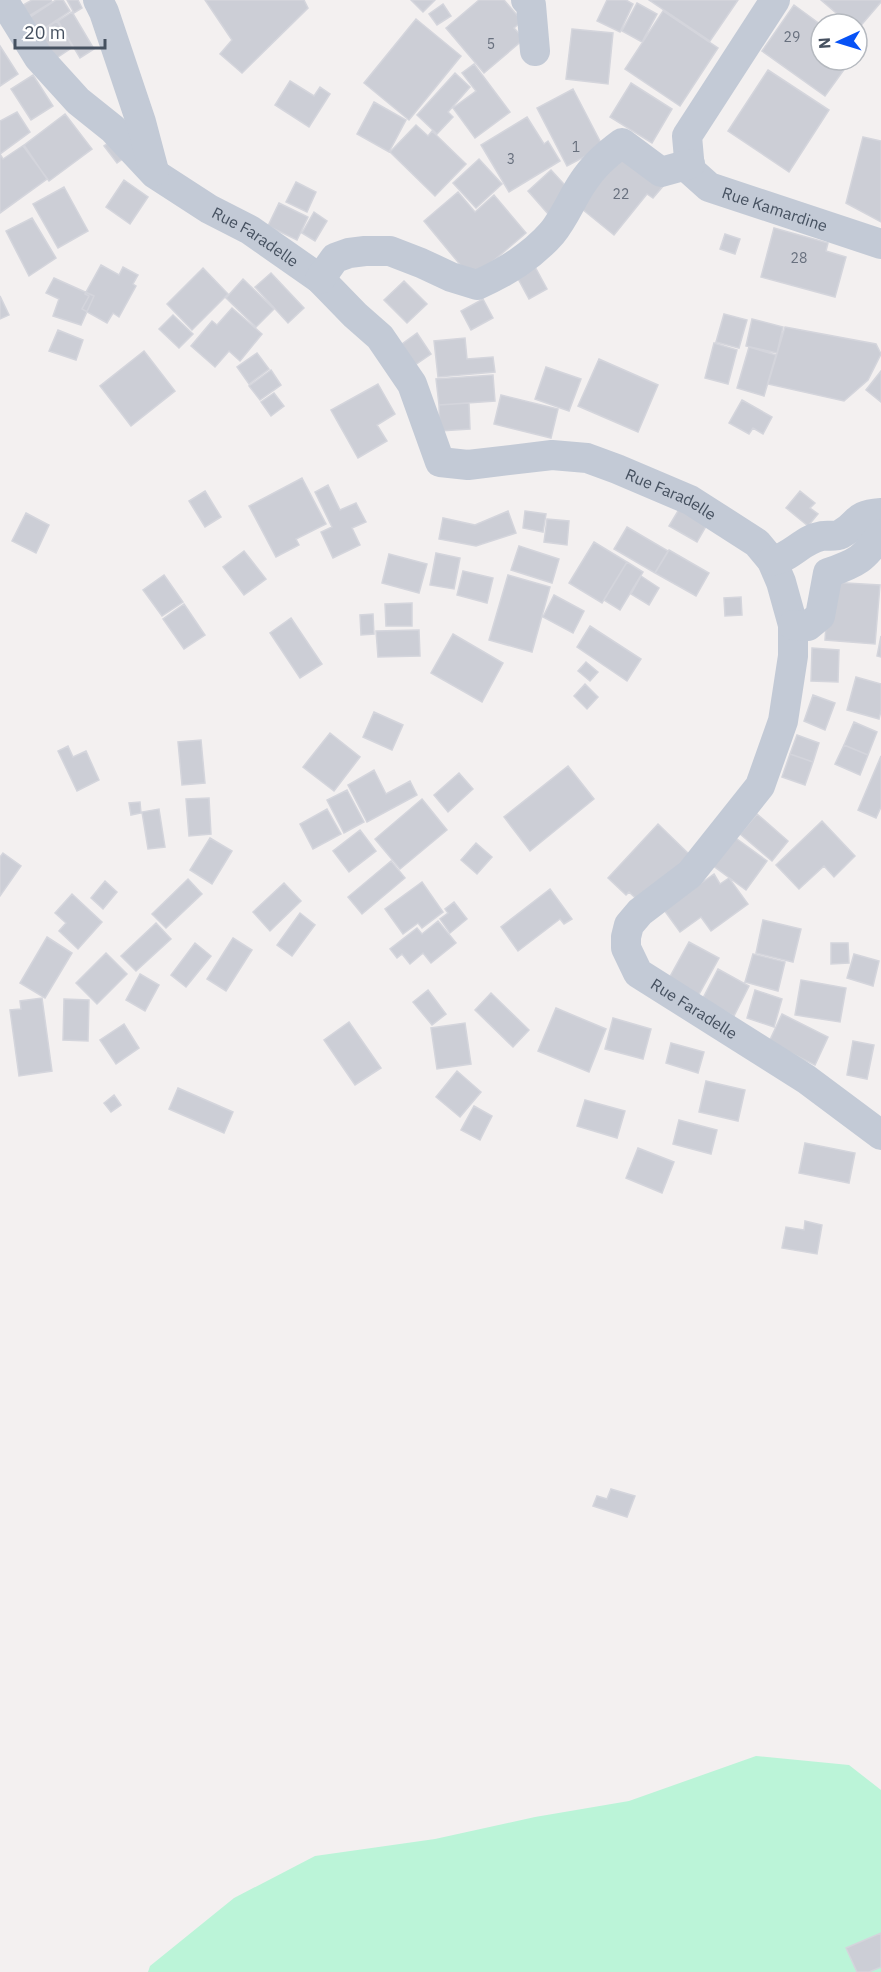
<svg xmlns="http://www.w3.org/2000/svg" width="881" height="1972" font-family="'IBM Plex Sans',sans-serif">
<style>
.green{fill:#bbf4d8}
.building{fill:#ccced6;stroke:#d4d5dc;stroke-width:1.5}
.lines{fill:none;stroke-linecap:round;stroke-linejoin:round}
.minor{stroke:#c3cad6;stroke-width:30}
.labels{text-anchor:middle;dominant-baseline:central;stroke-width:6;stroke-linejoin:round;paint-order:stroke}
.number-label{font-size:14px;fill:#68707e}
.street-label{font-size:16px;fill:#465160;stroke:#fff}
</style>
<rect width="100%" height="100%" fill="#f3f0f0"/>
<path class="green" d="M756,1756L849,1765L881,1790V1972H148L150,1966L234,1898L315,1856L435,1839L535,1817L629,1801Z"/>
<path class="building" d="M32,0H51L52,2L29,16L23,5Z
M56,0H63L70,11L39,32L30,17Z
M67,0H78L82,8L74,13Z
M205,0H304L308,8L242,73L220,54L232,40Z
M411,0H435L423,12Z
M479,0H504L522,21L514,28L524,39L484,73L446,28Z
M607,0H626L633,4L620,32L597,21Z
M649,0H738L710,41Z
M821,0H881V2L857,30V24H849Z
M637,3L657,14L642,42L622,31Z
M443,4L451,16L437,25L429,14Z
M794,5L821,25V60H851L825,96L762,51Z
M663,11L718,48L680,106L625,69Z
M72,12L94,49L80,58L58,21Z
M416,19L461,56L409,120L364,83Z
M57,21L73,47L55,59L39,32Z
M572,29L613,33L608,84L566,79Z
M857,36L864,42L857,52Z
M0,46L18,74L0,86Z
M474,64L510,112L475,138L453,108L476,91L462,73Z
M768,70L829,110L789,172L728,131Z
M455,73L470,87L448,112L453,117L437,134L417,115Z
M33,75L53,106L31,120L11,89Z
M290,81L314,96L320,87L330,94L309,127L275,105Z
M631,83L672,109L652,143L610,117Z
M573,89L603,147L567,166L537,108Z
M374,102L406,120L389,152L357,134Z
M17,112L30,132L0,154V121Z
M65,114L92,149L49,181L23,146Z
M527,117L544,144L548,141L560,161L509,192L481,145Z
M416,125L428,136L432,131L466,164L435,196L390,152Z
M863,137L881,141V222L846,203Z
M115,138L128,155L117,163L104,146Z
M24,145L47,179L0,213V154L3,159Z
M621,150L664,185L653,198L647,194L614,235L577,205Z
M479,159L502,184L476,208L453,183Z
M551,170L573,194L549,215L528,191Z
M124,180L148,197L130,224L106,207Z
M296,182L316,192L307,212L286,202Z
M64,187L88,231L58,248L33,204Z
M458,192L475,212L494,195L526,233L472,279L424,221Z
M279,203L308,217L297,240L268,226Z
M314,212L327,221L315,241L302,233Z
M32,218L56,258L29,276L6,231Z
M774,228L828,243L826,251L846,257L835,297L761,277Z
M725,234L740,239L735,254L720,249Z
M533,263L547,289L529,299L515,273Z
M101,265L119,275L123,267L138,275L133,284L136,286L119,317L113,313L107,323L82,309L89,296L85,294Z
M203,268L228,294L192,330L167,304Z
M271,273L304,308L288,323L255,287Z
M54,278L94,296L81,325L53,316L59,299L46,293Z
M243,279L274,309L256,327L226,298Z
M404,281L427,304L407,323L384,300Z
M0,296L9,315L0,319Z
M483,299L493,318L471,330L461,311Z
M232,308L262,334L240,361L229,351L215,367L191,346L212,321L217,325Z
M724,314L747,320L739,348L716,342Z
M173,315L193,334L179,348L159,329Z
M752,319L783,327L777,353L746,346Z
M785,327L876,344L881,354L868,380L844,401L768,384Z
M58,330L83,340L76,360L49,351Z
M417,333L431,354L415,365L402,344Z
M465,338L467,359L493,357L495,372L438,377L434,341Z
M714,343L737,350L728,384L705,378Z
M749,347L776,355L764,396L737,388Z
M144,351L175,391L131,426L100,386Z
M257,353L269,369L249,384L237,367Z
M599,359L658,385L638,432L578,406Z
M546,367L581,379L569,411L535,399Z
M271,370L281,385L260,400L249,386Z
M881,371V402L866,390Z
M493,375L495,401L439,405L436,379Z
M378,384L395,414L377,425L387,441L358,458L331,410Z
M274,393L284,406L271,416L261,402Z
M501,395L558,409L551,438L494,424Z
M742,400L772,417L763,434L753,428L749,434L729,423Z
M469,403L470,429L440,431L439,405Z
M302,478L326,524L296,539L299,545L276,557L249,506Z
M328,485L340,510L356,503L366,522L352,528L360,545L333,558L321,532L332,527L315,492Z
M205,491L221,517L205,527L189,501Z
M800,491L815,503L810,508L818,514L808,526L786,508Z
M681,506L709,521L697,542L669,526Z
M508,511L516,533L476,546L439,539L443,518L475,525Z
M525,511L546,514L543,532L523,528Z
M26,513L49,525L36,553L12,541Z
M547,519L569,521L567,545L544,542Z
M627,527L668,551L655,573L614,549Z
M594,542L627,562L602,603L569,583Z
M519,546L559,559L552,583L511,570Z
M669,550L709,573L696,596L655,573Z
M244,551L266,579L244,595L223,567Z
M436,553L460,558L454,589L430,585Z
M389,554L427,564L419,593L382,583Z
M627,562L643,572L620,610L604,600Z
M463,571L493,578L487,603L457,595Z
M164,575L183,602L162,616L143,590Z
M508,575L550,587L532,652L489,640Z
M641,576L659,588L649,605L631,594Z
M829,582L880,585L875,644L825,640Z
M554,595L584,611L573,633L543,617Z
M741,597L742,615L725,616L724,598Z
M412,603V626H386L385,604Z
M184,604L205,635L184,649L163,619Z
M373,614L374,634L361,635L360,615Z
M291,618L322,664L300,678L270,633Z
M590,626L641,659L627,681L577,647Z
M419,630L420,656L378,657L376,631Z
M453,634L503,663L482,702L431,673Z
M881,636V657L877,656Z
M812,648L839,650L838,682L811,681Z
M586,662L598,672L590,681L578,671Z
M856,677L881,684V711L879,719L847,710Z
M585,684L598,697L587,709L574,696Z
M813,695L835,703L825,730L804,721Z
M374,712L403,725L392,750L363,737Z
M854,722L877,732L868,755L844,745Z
M330,733L360,757L334,791L303,767Z
M797,735L819,743L813,762L790,754Z
M201,740L205,783L182,785L178,742Z
M844,745L868,755L860,775L835,764Z
M68,746L73,757L86,751L99,780L77,791L58,751Z
M790,754L813,762L805,785L782,777Z
M881,756V807L876,818L858,810Z
M568,766L594,799L530,851L504,817Z
M374,770L386,794L410,781L417,795L367,822L348,785Z
M459,773L473,789L448,812L434,795Z
M347,790L364,822L344,833L327,800Z
M209,798L211,834L189,836L186,799Z
M422,799L447,830L400,869L375,839Z
M140,802L141,813L131,815L129,803Z
M159,809L165,847L148,849L142,812Z
M327,809L341,834L313,849L300,824Z
M757,814L788,841L772,861L740,834Z
M822,821L855,856L834,877L824,866L799,889L776,865Z
M658,824L692,857L645,907L629,892L626,895L608,878Z
M360,830L376,851L349,872L333,851Z
M733,836L767,861L746,890L712,865Z
M210,838L232,851L212,884L190,870Z
M476,843L492,857L477,874L461,860Z
M3,853L21,866L0,896V857Z
M391,861L405,878L362,914L348,897Z
M714,874L720,884L729,878L748,904L711,931L701,917L680,932L664,910Z
M188,879L202,894L166,928L152,914Z
M105,881L117,892L103,909L91,898Z
M422,882L443,912L422,928L418,923L403,934L385,909Z
M284,883L301,901L270,931L253,912Z
M550,889L572,919L564,924L560,919L518,951L501,927Z
M72,894L102,922L78,949L59,931L66,923L55,913Z
M454,902L467,919L450,933L440,919L448,913L445,909Z
M300,913L315,925L292,956L277,945Z
M763,920L801,929L793,962L756,953Z
M438,921L456,943L431,963L423,953L410,964L402,954L397,958L390,949L417,928L422,934Z
M156,923L171,939L136,971L121,956Z
M47,937L72,953L45,998L20,983Z
M233,938L252,950L226,991L207,979Z
M689,942L719,958L697,998L667,982Z
M195,943L211,956L186,987L171,975Z
M831,943H848L849,963L831,964Z
M106,953L127,974L97,1004L76,983Z
M753,954L785,962L778,991L745,982Z
M854,954L879,961L873,986L847,978Z
M718,969L749,986L734,1016L702,1000Z
M140,974L159,985L145,1011L126,1000Z
M801,980L846,988L840,1022L795,1015Z
M428,990L446,1014L432,1025L413,1002Z
M755,990L782,999L774,1027L747,1018Z
M491,993L529,1030L513,1047L475,1010Z
M42,998L52,1071L19,1076L10,1010L21,1009L20,1001Z
M64,999L89,1000L88,1041L63,1040Z
M556,1008L606,1029L589,1072L538,1051Z
M782,1014L828,1037L815,1065L769,1042Z
M613,1018L651,1029L643,1059L605,1049Z
M349,1022L381,1068L355,1085L324,1040Z
M465,1023L471,1064L437,1069L431,1028Z
M124,1024L139,1048L116,1064L100,1040Z
M853,1041L874,1045L867,1079L847,1075Z
M671,1043L704,1052L698,1073L666,1063Z
M457,1071L481,1092L460,1117L436,1097Z
M706,1081L745,1090L738,1121L699,1112Z
M178,1088L233,1112L224,1133L169,1109Z
M114,1095L121,1105L111,1112L104,1103Z
M585,1100L625,1111L617,1138L577,1126Z
M474,1106L492,1116L480,1140L461,1130Z
M679,1120L717,1130L711,1154L673,1144Z
M805,1143L855,1153L849,1183L799,1173Z
M638,1148L674,1162L662,1193L626,1178Z
M805,1221L822,1225L817,1254L782,1248L786,1227L804,1230Z
M611,1489L635,1496L627,1517L593,1506L597,1496L607,1499Z
M881,1933V1967L869,1972H857L846,1948Z"/>
<g class="lines">
<g class="minor">
<path id="s1" d="M3,0L39,58L78,101L113,129L155,174L209,209L250,230L320,279L355,315L380,337L412,384L440,462L468,465L552,455L587,458L617,469L690,500L757,543L772,561L781,582L793,625V656L783,721L760,786L690,874L640,912L629,925L626,937V948L638,973L806,1079L881,1135"/>
<path d="M98,0L104,12L141,122L154,171"/>
<path d="M526,0L531,5L535,51"/>
<path id="s2" d="M775,0L687,136L690,170L709,187L881,244"/>
<path d="M320,279L335,258L349,253L365,251H390L421,263L451,277L477,285C506,272 531,257 552,233C565,217 572,198 583,182C593,166 607,154 622,143L661,172L690,164"/>
<path d="M772,561C792,557 803,539 822,536C828,535 835,537 841,534C861,523 852,515 881,513"/>
<path d="M793,625L808,626L820,616L828,573C857,563 864,559 881,534"/>
</g>
</g>
<g class="labels">
<g class="number-label">
<text x="792" y="37">29</text>
<text x="491" y="44">5</text>
<text x="576" y="147">1</text>
<text x="511" y="159">3</text>
<text x="621" y="194">22</text>
<text x="799" y="258">28</text>
</g>
<g class="street-label">
<text stroke="none"><textPath href="#s2" startOffset="291">Rue Kamardine</textPath></text>
<text stroke="none"><textPath href="#s1" startOffset="351">Rue Faradelle</textPath></text>
<text stroke="none"><textPath href="#s1" startOffset="891">Rue Faradelle</textPath></text>
<text stroke="none"><textPath href="#s1" startOffset="1557">Rue Faradelle</textPath></text>
</g>
</g>
<g transform="translate(839 42) rotate(266)"><circle r="28" fill="#ffffff" stroke="#b5b9bf" stroke-width="1.5"/>
<path d="M0-4.5L10 22L0 15L-10 22Z" fill="#0752f6"/>
<text y="-9" font-size="16" font-weight="bold" text-anchor="middle" fill="#465160">N</text>
</g>
<path d="M15 39v9h90v-9" fill="none" stroke="#465160" stroke-width="3"/>
<text x="24" y="39" font-size="18" fill="#465160" stroke="#ffffff" stroke-width="4.5" paint-order="stroke">20 m</text>
</svg>
